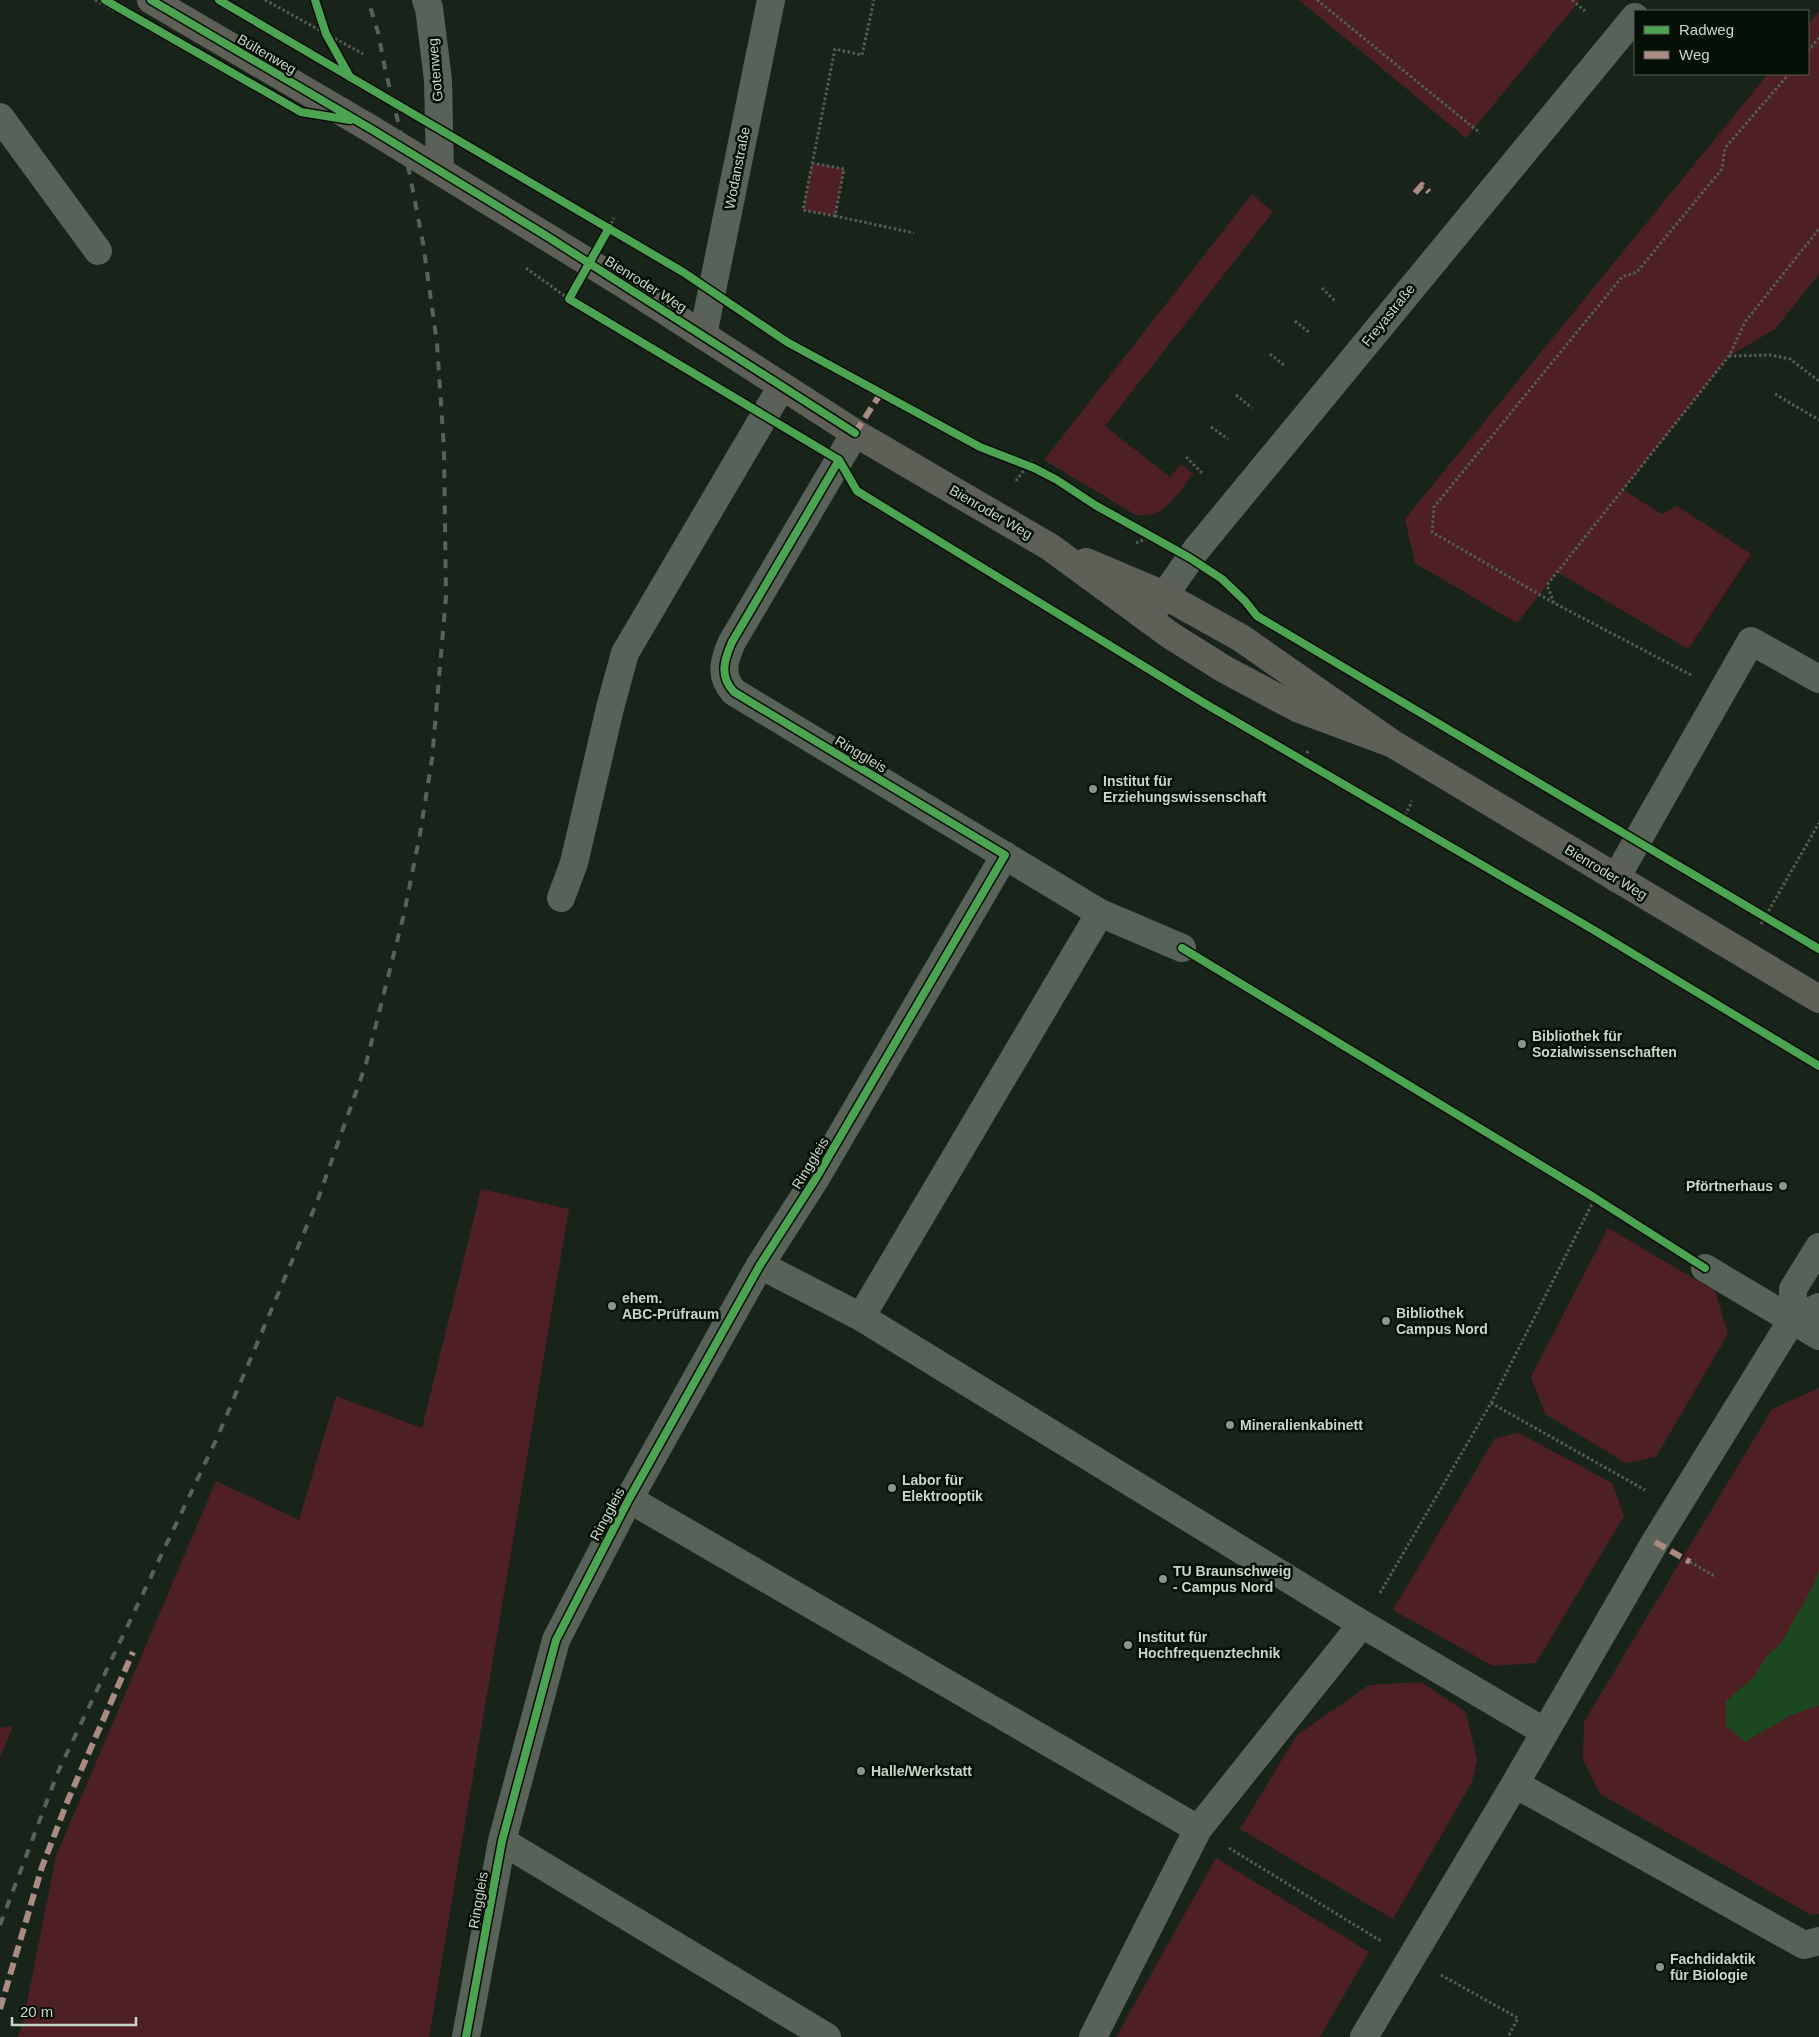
<svg xmlns="http://www.w3.org/2000/svg" width="1819" height="2037" font-family="Helvetica,sans-serif">
<style>
.green{fill:#4e2023}
.water{fill:#1c4820}
.lines{fill:none;stroke-linecap:round;stroke-linejoin:round}
.path{stroke:#545e55;stroke-width:3;stroke-dasharray:2.5 2.5;stroke-linecap:butt}
.minor{stroke:#586258;stroke-width:28}
.major{stroke:#5e6058;stroke-width:28}
.rail{stroke:#59625a;stroke-width:4;stroke-dasharray:9 9;stroke-linecap:butt}
.quiet{stroke:#a88b81;stroke-width:6;stroke-dasharray:12 6;stroke-linecap:butt}
.cycleway-casing{stroke:#060f06;stroke-width:11}
.cycleway{stroke:#4ca352;stroke-width:8}
.poi-dot{fill:#8a988b;stroke:#060f06;stroke-width:2}
.labels{text-anchor:middle;dominant-baseline:central;stroke-width:5;stroke-linejoin:round;paint-order:stroke}
.street-label{font-size:14px;fill:#c8d6c8;stroke:#060f06}
.poi-label{font-size:14px;font-weight:bold;fill:#c8d6c8;stroke:#060f06;text-anchor:start}
</style>
<rect width="100%" height="100%" fill="#182419"/>
<path class="green" d="M1299,0H1580L1466,138Z
M1819,11V274L1775,329L1729,356L1623,490L1662,514L1677,506L1751,554L1688,649L1557,572L1517,623L1415,563L1405,519L1768,74H1808V25Z
M812,163L844,169L835,216L803,210Z
M1252,194L1273,212L1105,426L1170,477L1181,464L1193,474C1178,493 1165,519 1136,515L1044,460Z
M481,1189L569,1209L429,2037H18L23,2023L56,1856L216,1481L299,1520L336,1396L422,1428Z
M1608,1228L1715,1291L1728,1334L1656,1457L1626,1463L1545,1414L1531,1377Z
M1819,1388V1914L1811,1915L1600,1794L1583,1760L1584,1722L1772,1409Z
M1519,1433L1612,1483L1624,1516L1536,1663L1493,1666L1393,1610L1495,1438Z
M1421,1682L1466,1712L1477,1761L1472,1782L1393,1919L1240,1829L1297,1735L1369,1685Z
M13,1726L0,1757V1728Z
M1216,1858L1369,1952L1320,2037H1116Z"/>
<path class="water" d="M1819,1570V1705L1789,1716L1745,1742L1726,1726V1701L1754,1677L1766,1657L1781,1643L1813,1586Z"/>
<g class="lines">
<path class="path" d="M95,0L117,12
M265,0L363,54
M1317,0L1480,133
M1572,0L1585,11
M1808,51L1819,38
M812,163L844,169L835,216L803,210L835,49L862,55L874,0
M835,216L914,233
M609,228L614,218
M526,268L569,299
M1322,288L1336,302
M1295,321L1310,333
M1270,354L1285,366
M1729,356L1770,355L1790,359L1819,381
M1775,394L1819,420
M1236,395L1252,408
M1211,427L1228,439
M1186,457L1202,473
M1016,481L1031,460
M1136,543L1151,537L1157,532
M1554,603L1547,585L1729,356L1745,322L1819,229
M1691,675L1554,603L1432,532L1434,507L1622,277L1637,272L1722,169L1725,148L1789,74
M1302,762L1308,751
M1403,820L1412,801
M1761,924L1819,823
M1491,1403L1645,1490
M1690,1562L1716,1577
M1380,1593L1491,1403L1595,1198
M1229,1848L1381,1941
M1441,1975L1518,2018L1508,2037"/>
<path class="minor" d="M426,0L429,8L438,80L440,171
M0,117L98,251
M703,335L771,0
M855,433L732,642C724,660 719,676 734,692L1100,913L1182,948
M1148,619L1196,550L1635,17
M1616,878L1751,641L1819,679
M561,898L574,863L610,708L625,653L782,386
M760,1265L861,1317L1362,1624L1545,1732
M1705,1268L1819,1336
M861,1317L1100,913
M1792,1320L1819,1307
M629,1499L1198,1829
M1515,1784L1804,1945L1819,1941
M502,1841L827,2037
M466,2037L502,1841L556,1640L629,1499L760,1265L816,1178L1005,855
M1093,2037L1198,1829L1362,1624
M1364,2037L1515,1784L1655,1542L1792,1320L1793,1289L1819,1247"/>
<path class="major" d="M151,0L371,129L622,283L855,433L1050,547L1170,635L1224,669L1299,709L1393,744
M1086,562L1164,595L1241,638L1393,744L1819,999"/>
<path class="rail" d="M0,1925L58,1772L217,1438L317,1202L366,1064L404,914L420,834L432,759L446,597L444,449L437,343L423,243L405,150L385,69L378,32L368,0"/>
<path class="quiet" d="M1415,193L1422,185L1429,192
M855,433L881,393
M1655,1542L1690,1562
M0,2009L42,1867L68,1800L133,1652"/>
<defs>
<path id="cycleway" d="M105,0L301,112L350,120
M151,0L371,129L545,235L855,433
M219,0L683,272L787,342L980,447L1034,468L1057,480L1095,505L1190,558L1222,579L1245,601L1257,616L1819,949
M315,0L326,34L350,77
M609,228L569,299L839,460L857,491L1204,703L1592,929L1819,1066
M1182,948L1595,1198L1705,1268
M466,2037L502,1841L556,1640L629,1499L760,1265L816,1178L1005,855L734,692C719,676 724,660 732,642L839,460"/>
</defs>
<use href="#cycleway" class="cycleway-casing"/>
<use href="#cycleway" class="cycleway"/>
</g>
<g class="poi-dot">
<circle cx="1093" cy="789" r="5"/>
<circle cx="1522" cy="1044" r="5"/>
<circle cx="1783" cy="1186" r="5"/>
<circle cx="612" cy="1306" r="5"/>
<circle cx="1386" cy="1321" r="5"/>
<circle cx="1230" cy="1425" r="5"/>
<circle cx="892" cy="1488" r="5"/>
<circle cx="1163" cy="1579" r="5"/>
<circle cx="1128" cy="1645" r="5"/>
<circle cx="861" cy="1771" r="5"/>
<circle cx="1660" cy="1967" r="5"/>
</g>
<g class="labels">
<g class="street-label">
<text transform="translate(267 54) rotate(30)">Bültenweg</text>
<text transform="translate(435 70) rotate(-95)">Gotenweg</text>
<text transform="translate(737 168) rotate(-79)">Wodanstraße</text>
<text transform="translate(646 284) rotate(32)">Bienroder Weg</text>
<text transform="translate(1388 315) rotate(-51)">Freyastraße</text>
<text transform="translate(991 512) rotate(30)">Bienroder Weg</text>
<text transform="translate(861 754) rotate(31)">Ringgleis</text>
<text transform="translate(1606 872) rotate(31)">Bienroder Weg</text>
<text transform="translate(810 1163) rotate(-59)">Ringgleis</text>
<text transform="translate(607 1514) rotate(-62)">Ringgleis</text>
<text transform="translate(478 1900) rotate(-80)">Ringgleis</text>
</g>
<g class="poi-label">
<text x="1103" y="781">Institut für<tspan x="1103" dy="16">Erziehungswissenschaft</tspan></text>
<text x="1532" y="1036">Bibliothek für<tspan x="1532" dy="16">Sozialwissenschaften</tspan></text>
<text x="1773" y="1186" text-anchor="end">Pförtnerhaus</text>
<text x="622" y="1298">ehem.<tspan x="622" dy="16">ABC-Prüfraum</tspan></text>
<text x="1396" y="1313">Bibliothek<tspan x="1396" dy="16">Campus Nord</tspan></text>
<text x="1240" y="1425">Mineralienkabinett</text>
<text x="902" y="1480">Labor für<tspan x="902" dy="16">Elektrooptik</tspan></text>
<text x="1173" y="1571">TU Braunschweig<tspan x="1173" dy="16">- Campus Nord</tspan></text>
<text x="1138" y="1637">Institut für<tspan x="1138" dy="16">Hochfrequenztechnik</tspan></text>
<text x="871" y="1771">Halle/Werkstatt</text>
<text x="1670" y="1959">Fachdidaktik<tspan x="1670" dy="16">für Biologie</tspan></text>
</g>
</g>
<rect x="1634" y="10" width="175" height="65" fill="#060f06" stroke="#545f54"/>
<rect x="1644" y="26" width="25" height="8" fill="#4ca352" stroke="#545f54"/>
<text x="1679" y="35" font-size="15" fill="#c8d6c8">Radweg</text>
<rect x="1644" y="51" width="25" height="8" fill="#a88b81" stroke="#545f54"/>
<text x="1679" y="60" font-size="15" fill="#c8d6c8">Weg</text>
<path d="M12 2017v8h124v-8" fill="none" stroke="#c8d6c8" stroke-width="2.5"/>
<text x="20" y="2017" font-size="15" fill="#c8d6c8" stroke="#060f06" stroke-width="4" paint-order="stroke">20 m</text>
</svg>
